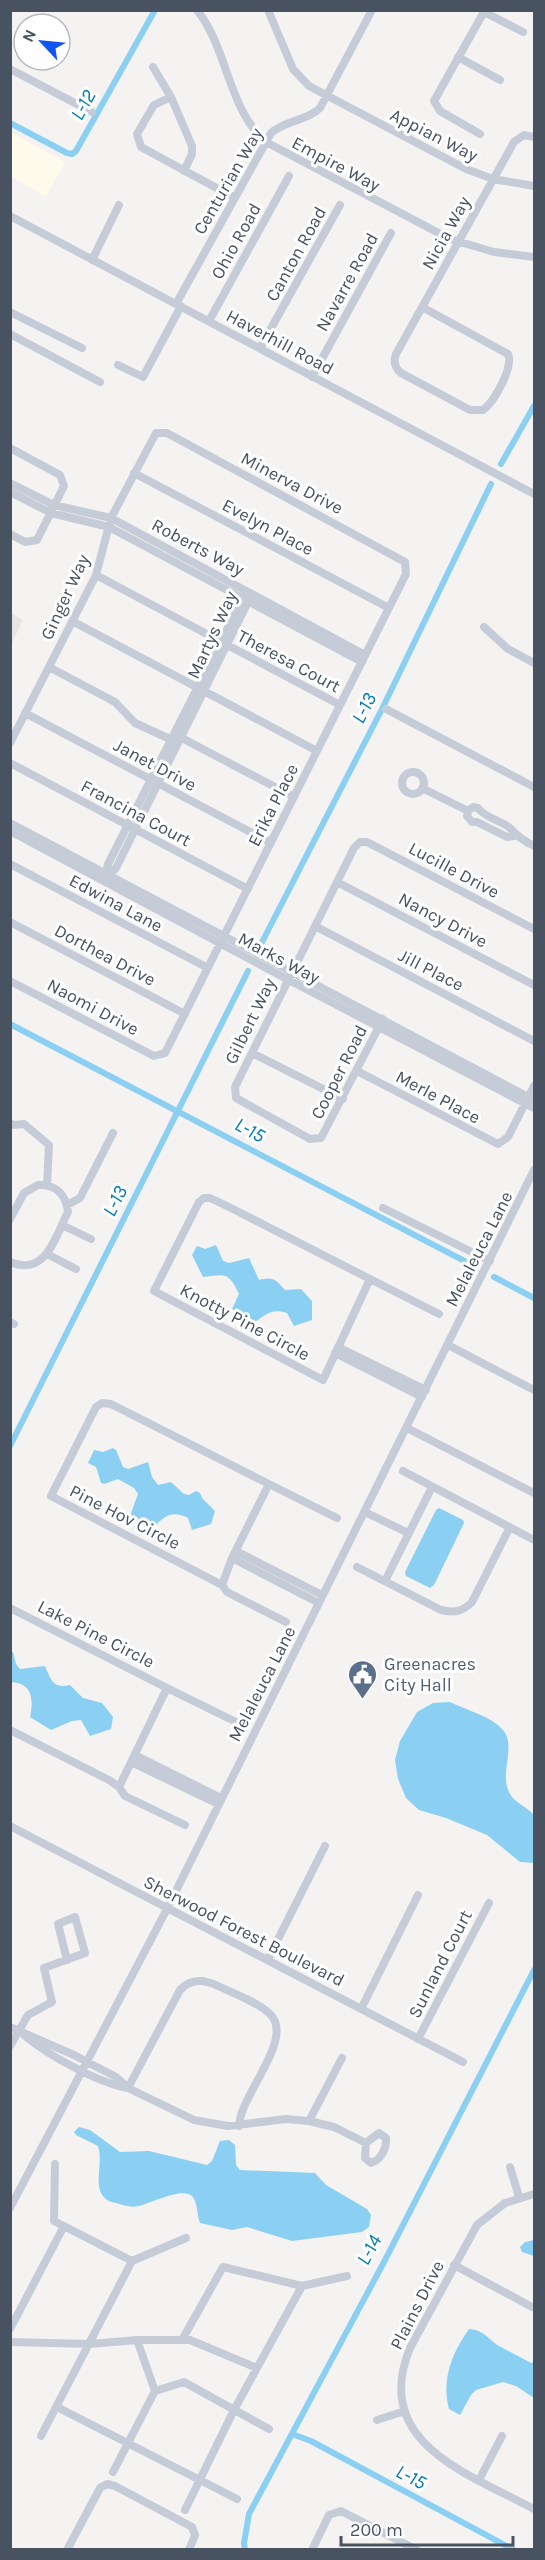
<svg xmlns="http://www.w3.org/2000/svg" width="545" height="2560" font-family="Karla,sans-serif">
<style>
.commercial{fill:#fefbed}
.education{fill:#e6e4e4}
.water{fill:#8bcff2}
.lines{fill:none;stroke-linecap:round;stroke-linejoin:round}
.canal{stroke:#8bcff2;stroke-width:6}
.minor{stroke:#c6ccd7;stroke-width:8}
.labels{text-anchor:middle;dominant-baseline:central;stroke-width:6;stroke-linejoin:round;paint-order:stroke}
.street-label{font-size:18px;fill:#485261;stroke:#fff}
.service-label{font-size:18px;fill:#4e5e75;stroke:#fff;text-anchor:start}
.water-label{font-size:20px;font-style:italic;fill:#037bb9;stroke:#fff}
</style>
<rect width="100%" height="100%" fill="#f5f3f2"/>
<path class="commercial" d="M10,132L65,162L46,197L11,176Z"/>
<path class="education" d="M11,613L23,620L11,645Z"/>
<path class="water" d="M216,1245L223,1261L229,1263L249,1258L259,1280C274,1276 276,1280 285,1290L301,1289L312,1301V1320L294,1326L287,1313C273,1308 266,1314 255,1322L232,1309L239,1294C229,1272 225,1274 203,1277L192,1255L197,1246L205,1249Z
M113,1448L116,1450L123,1467L128,1469L148,1462L152,1477L158,1485L171,1482L184,1494L189,1495L196,1491L200,1493L202,1498L215,1511L211,1524L192,1530L188,1518C173,1510 164,1516 154,1527L130,1516L138,1494L134,1488L118,1479L104,1484L101,1483L96,1467L88,1463L94,1450L103,1452Z
M439,1508L463,1520L464,1523L434,1585L430,1588L406,1576L405,1572L436,1510Z
M11,1651L13,1652L16,1664L20,1669L45,1666C51,1680 53,1689 70,1685L83,1698L102,1703L113,1717L111,1729L90,1736L81,1720L72,1721L51,1730L30,1717C34,1699 32,1683 11,1682Z
M450,1702C466,1710 491,1716 503,1730C518,1748 496,1776 512,1797C518,1804 528,1808 534,1815V1863L520,1862L487,1835L446,1818L419,1810L406,1798L398,1779L395,1760L400,1741L417,1712L433,1703Z
M79,2127L90,2130L120,2152L149,2151L207,2165L212,2161L220,2141L229,2140L235,2145L236,2165L240,2170L315,2173L326,2185L367,2209L371,2215L369,2227L362,2232L292,2241L247,2227L232,2230L200,2223C197,2215 198,2203 192,2196C182,2187 151,2203 139,2206C130,2208 124,2205 116,2203C109,2202 104,2199 101,2193C95,2179 103,2161 98,2146L76,2135L74,2132Z
M534,2240V2256L522,2252L520,2247L525,2242Z
M469,2329C484,2330 488,2339 499,2346C510,2352 520,2357 531,2363L534,2362V2398L516,2386L503,2382L476,2390L471,2395L460,2415L449,2409C441,2380 452,2353 469,2329Z"/>
<g class="lines">
<path class="canal" d="M10,123L67,153L72,154L76,151L155,10
M501,464L534,406
M261,944L382,709L491,484
M10,1024L474,1266
M494,1277L534,1298
M10,1446L248,971
M292,2434L311,2441L514,2550
M245,2550L244,2543L249,2514L384,2262L534,1970"/>
<path class="minor" d="M197,10C228,49 228,109 266,142L450,239L494,252L534,257
M268,10L293,69L309,86L466,169L493,179L534,186
M484,12L523,32
M458,57L500,80
M153,67L171,97L192,146V154L184,171
M10,69L92,112
M171,97L154,105L137,134L141,147L235,198
M480,134L440,111L434,101L485,10
M10,216L534,494
M92,260L119,205
M176,304L271,133C285,120 307,121 320,108L372,10
M422,307L508,354C514,367 494,402 483,410H470L401,373C395,368 393,362 396,354L514,142L524,135L534,137
M10,312L82,348
M209,321L289,176
M10,334L100,382
M260,348L340,205
M118,365L143,377L181,306
M312,377L391,233
M10,448L60,475L64,486L37,540L25,542L10,534
M134,473L389,608
M10,483L54,505L111,518L365,655
M10,492L51,513L109,527L362,662
M96,575L340,705
M72,621L317,751
M484,627L508,649L534,663
M49,667L115,702L135,723L172,740
M386,709L534,787
M25,713L271,843
M176,735L294,797
M10,743L96,575L111,518L156,433H167L405,562L406,574L165,1053L154,1056L10,981
M10,763L248,889
M402 783a11 11 0 1 1 22 0a11 11 0 1 1-22 0Z
M422,788L468,811
M468,811L473,807L478,808C486,819 502,820 511,829C518,837 524,841 534,846
M468,811L467,816L472,822H477L507,837L514,836
M10,823L534,1100
M10,831L287,979L534,1108
M10,864L208,968
M105,877L108,864L244,596
M107,878L116,868L250,598
M337,882L534,985
M10,922L185,1014
M315,926L534,1041
M383,1019L321,1138L310,1139L236,1098L235,1087L354,848L360,842H367L534,929
M252,1053L343,1099
M357,1071L498,1144L508,1137L534,1086
M10,1123L14,1125L24,1124L49,1145L47,1185
M204,1198H210L231,1208L370,1279L323,1380L154,1291L199,1202Z
M67,1205L80,1198L113,1133
M383,1208L490,1261
M10,1219L24,1193L38,1185C56,1184 66,1195 68,1212C55,1237 46,1277 10,1262
M62,1225L91,1239
M47,1254L76,1269
M370,1279L439,1314
M10,1322L14,1324
M448,1345L534,1390
M338,1347L426,1390
M335,1353L422,1397
M102,1403L111,1404L269,1484L232,1558L222,1585L51,1496L96,1407Z
M407,1428L534,1493
M403,1471L534,1540
M269,1484L337,1518
M365,1512L408,1533
M236,1551L322,1595
M232,1558L319,1603
M357,1567L441,1610C454,1613 462,1612 472,1602L510,1527
M385,1581L432,1487
M222,1585L227,1592L286,1622
M10,1608L167,1688L119,1787
M167,1688L236,1722
M10,1730L109,1780L119,1787L125,1796L185,1825
M135,1755L221,1798
M131,1762L218,1804
M10,1826L463,2062
M268,1959L325,1846
M361,2009L418,1895
M10,2027L74,2055L116,2077L128,2088L194,2120L228,2126L286,2119L309,2121L334,2127L366,2143
M25,2036C48,2055 98,2083 128,2088
M418,2039L489,1903
M10,2046L28,2015L52,2002L44,1968L85,1953L75,1917L58,1924L67,1960
M128,2088L180,1990C191,1978 204,1979 218,1986C233,1993 260,2003 271,2015C294,2040 240,2095 239,2126
M309,2121L342,2058
M379,2133L386,2138C387,2148 381,2160 371,2163L365,2158L366,2143Z
M55,2164L54,2221L132,2261
M510,2167L519,2197
M534,2194L505,2203L477,2225L410,2348C371,2443 469,2474 534,2509
M10,2208L167,1909L534,1170
M454,2265L532,2307
M10,2329L64,2226
M137,2340L155,2391
M182,2340L223,2267L302,2286L347,2276
M10,2342L90,2344L137,2340H190L257,2368
M57,2407L237,2499
M377,2420L405,2411
M41,2436L132,2261L186,2238
M113,2472L155,2391L184,2382L269,2429
M479,2480L502,2436
M185,2510L234,2410L302,2286
M67,2550L100,2488L107,2484L115,2486L192,2527L195,2535L189,2550
M312,2550L329,2515L341,2511L417,2550"/>
</g>
<defs>
<symbol id="civic-pin" viewBox="-11 -11 22 30"><path d="M0 17L-7.5 6A9.5 9.5 0 1 1 7.5 6Z" fill="#5c6f8a" stroke="#fff"/><path d="M-.6-6.5H3V-4.5H.6V-3L4-1V1h2V6H-6V1h2V-1L-.6-3ZM-1.2 2.5V6h2.4V2.5Z" fill="#fff"/></symbol>
</defs>
<g fill-rule="evenodd">
<use href="#civic-pin" x="346" y="1658" width="33" height="45"/>
</g>
<g class="labels">
<g class="street-label">
<text transform="translate(434 135) rotate(27)">Appian Way</text>
<text transform="translate(336 164) rotate(28)">Empire Way</text>
<text transform="translate(228 181) rotate(-60)">Centurian Way</text>
<text transform="translate(446 233) rotate(-61)">Nicia Way</text>
<text transform="translate(236 241) rotate(-61)">Ohio Road</text>
<text transform="translate(296 254) rotate(-61)">Canton Road</text>
<text transform="translate(347 282) rotate(-61)">Navarre Road</text>
<text transform="translate(280 342) rotate(28)">Haverhill Road</text>
<text transform="translate(292 483) rotate(28)">Minerva Drive</text>
<text transform="translate(268 527) rotate(28)">Evelyn Place</text>
<text transform="translate(198 547) rotate(28)">Roberts Way</text>
<text transform="translate(65 597) rotate(-65)">Ginger Way</text>
<text transform="translate(212 635) rotate(-65)">Martys Way</text>
<text transform="translate(289 661) rotate(28)">Theresa Court</text>
<text transform="translate(155 765) rotate(28)">Janet Drive</text>
<text transform="translate(273 805) rotate(-63)">Erika Place</text>
<text transform="translate(136 813) rotate(28)">Francina Court</text>
<text transform="translate(454 870) rotate(28)">Lucille Drive</text>
<text transform="translate(116 903) rotate(28)">Edwina Lane</text>
<text transform="translate(443 920) rotate(28)">Nancy Drive</text>
<text transform="translate(105 955) rotate(28)">Dorthea Drive</text>
<text transform="translate(279 958) rotate(28)">Marks Way</text>
<text transform="translate(431 970) rotate(27)">Jill Place</text>
<text transform="translate(93 1007) rotate(28)">Naomi Drive</text>
<text transform="translate(250 1021) rotate(-64)">Gilbert Way</text>
<text transform="translate(339 1072) rotate(-63)">Cooper Road</text>
<text transform="translate(438 1097) rotate(28)">Merle Place</text>
<text transform="translate(479 1249) rotate(-63)">Melaleuca Lane</text>
<text transform="translate(245 1322) rotate(28)">Knotty Pine Circle</text>
<text transform="translate(125 1517) rotate(27)">Pine Hov Circle</text>
<text transform="translate(96 1634) rotate(27)">Lake Pine Circle</text>
<text transform="translate(262 1684) rotate(-63)">Melaleuca Lane</text>
<text transform="translate(244 1931) rotate(27)">Sherwood Forest Boulevard</text>
<text transform="translate(440 1964) rotate(-63)">Sunland Court</text>
<text transform="translate(417 2305) rotate(-63)">Plains Drive</text>
</g>
<g class="service-label">
<text x="384" y="1664">Greenacres<tspan x="384" dy="21">City Hall</tspan></text>
</g>
<g class="water-label">
<text transform="translate(83 105) rotate(-61)">L-12</text>
<text transform="translate(364 708) rotate(-63)">L-13</text>
<text transform="translate(250 1130) rotate(28)">L-15</text>
<text transform="translate(115 1201) rotate(-63)">L-13</text>
<text transform="translate(369 2250) rotate(-62)">L-14</text>
<text transform="translate(411 2477) rotate(27)">L-15</text>
</g>
</g>
<rect width="545" height="2560" fill="none" stroke="#485261" stroke-width="24"/>
<g transform="translate(42 42) rotate(296)"><circle r="28" fill="#ffffff" stroke="#b6bac0" stroke-width="1.5"/>
<path d="M0-4.5L10 22L0 15L-10 22Z" fill="#1054f1"/>
<text y="-9" font-size="16" font-weight="bold" text-anchor="middle" fill="#485261">N</text>
</g>
<path d="M341 2536v9h172v-9" fill="none" stroke="#485261" stroke-width="3"/>
<text x="350" y="2536" font-size="18" fill="#485261" stroke="#ffffff" stroke-width="4.5" paint-order="stroke">200 m</text>
</svg>
